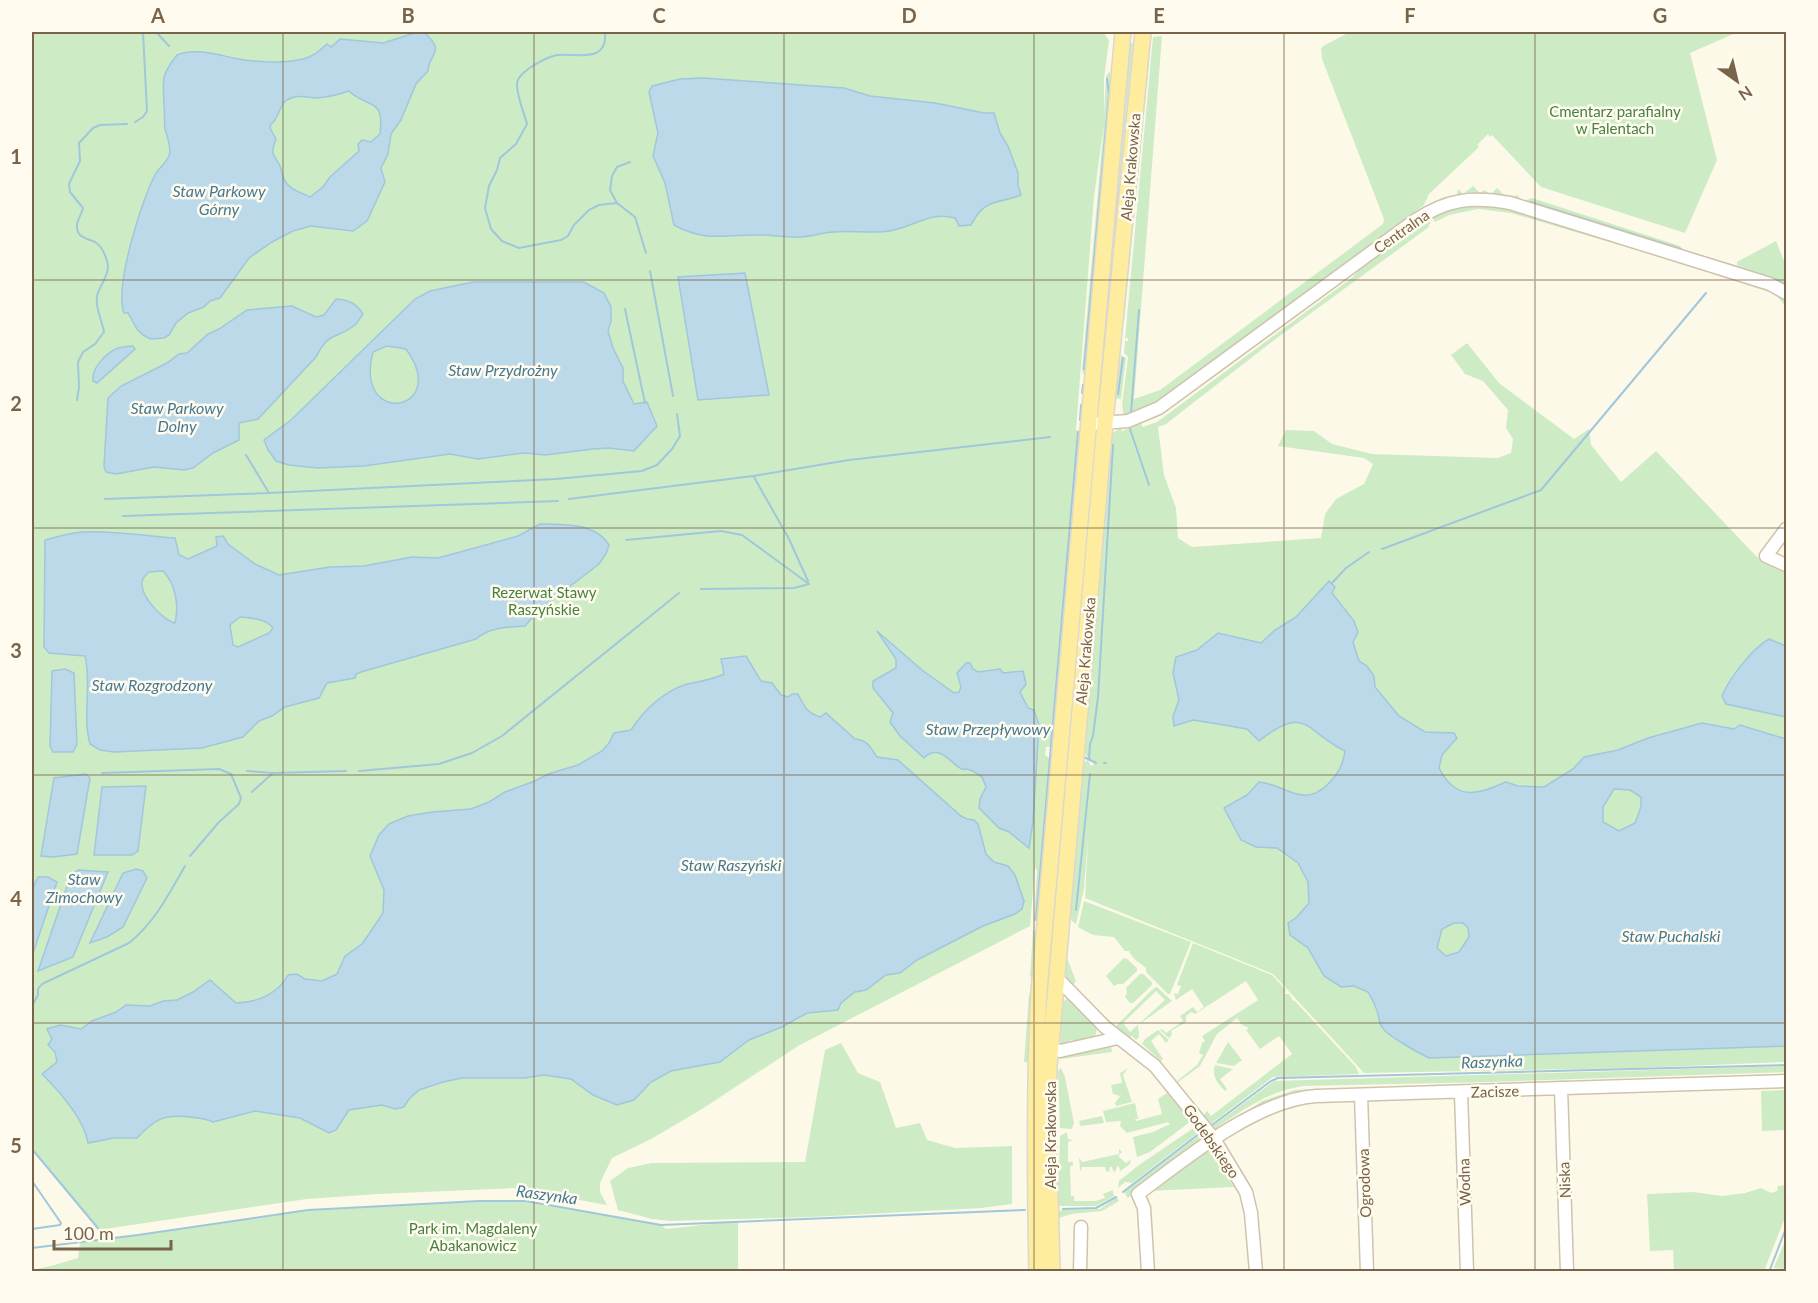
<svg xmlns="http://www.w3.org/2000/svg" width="1818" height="1303" font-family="Lato,sans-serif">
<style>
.green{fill:#cdecc5;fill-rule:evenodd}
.water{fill:#bbd9e9;stroke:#a0c7db;stroke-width:1.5;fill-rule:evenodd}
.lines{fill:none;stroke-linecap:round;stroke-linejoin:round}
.stream{stroke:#a0c7db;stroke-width:2}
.minor-casing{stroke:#d0c3ac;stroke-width:15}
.major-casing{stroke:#dcd7d0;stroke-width:18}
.minor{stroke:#fff;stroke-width:12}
.major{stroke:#feed9e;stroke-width:15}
.grid{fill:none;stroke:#79644a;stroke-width:1.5;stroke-opacity:0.55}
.labels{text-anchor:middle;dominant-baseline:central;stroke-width:5;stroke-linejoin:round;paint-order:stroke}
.park-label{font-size:15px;fill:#478041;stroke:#fffcef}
.street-label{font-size:15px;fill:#79644a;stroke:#fffcef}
.water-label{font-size:16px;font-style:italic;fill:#457895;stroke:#fffcef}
.neatline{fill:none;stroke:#79644a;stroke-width:2}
.grid-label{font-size:20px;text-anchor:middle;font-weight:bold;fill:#79644a}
</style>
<rect width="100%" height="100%" fill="#fdf9e8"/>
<path class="green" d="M32,32L1104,33L1109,40L1104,79V114L1106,76L1110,71L1111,98L1086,375L1083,374L1082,370L1104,124L1094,197L1076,430L1081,432L1054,747H1046L1045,755L1053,761L1039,921H1034L1037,871L1035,867L1030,926L798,1046L702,1109L651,1139L612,1158L600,1183V1192L607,1205L513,1188L378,1194L307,1199L98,1230L32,1150Z
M1148,32H1152L1124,322L1122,306Z
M1350,32H1738L1690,53L1717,160L1685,233L1541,187L1492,135L1490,137L1488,134L1477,145L1479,147L1429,194L1424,205L1163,400L1124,417L1122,405L1128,357L1124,353L1125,341H1128V338H1125L1153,37L1162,36L1134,399L1160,390L1383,224L1384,219L1322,59L1321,49L1323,46Z
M1129,42L1133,44L1101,397H1097Z
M1473,186L1480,193L1484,190L1491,194L1497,188L1505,196L1507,195L1510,198L1517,195L1523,201L1532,198L1680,246L1682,249L1680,251L1457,195L1458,189L1463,194Z
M1474,205L1501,207L1532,216L1768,289L1785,299L1786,307L1775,294L1697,268L1511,213L1478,209L1449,215L1435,222L1432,217L1455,208Z
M1428,219L1431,224L1428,225L1429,227L1277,338L1166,424L1158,427L1164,475L1176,508L1178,538L1192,547L1321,538L1325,514L1336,499L1364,484L1373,464L1364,458L1278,446L1286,430L1314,431L1332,444L1372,454L1498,458L1511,453L1513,439L1506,428L1508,410L1483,381L1465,374L1451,355L1467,343L1499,383L1574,439L1589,429L1591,445L1621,482L1656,451L1757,557L1786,564V1062L1637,1068L1364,1073L1273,974L1085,898L1088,839L1084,889L1076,924L1072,921L1069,915L1083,763L1088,760L1091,766L1093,765L1094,762L1087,757L1083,748L1111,437L1114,432L1122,427V431L1141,424L1143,427L1157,422L1353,277L1359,270Z
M1776,241L1786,266V283L1737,265V262Z
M1121,355L1126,358L1121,399L1114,398Z
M1095,436L1097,439L1046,1029L1044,1031L1049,951Z
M1084,901L1191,942L1170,994H1168L1146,972V968C1139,962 1133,960 1129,951H1125L1114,937L1093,935L1078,927Z
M1033,930L1037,934L1034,975L1030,977Z
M1193,943L1272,975L1286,990L1284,994H1289L1292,998V1000L1295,1001L1356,1067L1359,1074L1273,1077L1208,1126L1202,1117L1207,1111L1211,1116L1292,1054L1279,1036L1260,1049L1246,1030L1249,1028L1242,1025L1237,1018L1217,1034L1200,1066L1178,1082L1177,1081L1197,1065L1203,1055L1199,1053L1202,1043L1205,1041L1202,1036L1258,1000L1246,981L1195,1014L1191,1012L1186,1016V1022L1171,1031L1172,1035L1169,1038L1160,1030L1162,1029L1166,1033L1183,1021L1180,1016L1193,1007L1197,1012L1204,1007L1192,989L1176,1000L1174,993L1178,994L1181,986L1177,985Z
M1067,958L1076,981L1072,986L1065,978Z
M1124,958L1127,959L1137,968V971L1123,984H1118L1114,986L1106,976Z
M1140,974H1143L1152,982V985L1133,1003H1130L1125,997L1127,993L1126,988Z
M1157,987L1172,1001L1138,1025L1139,1037L1136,1040L1132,1036L1128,1038L1114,1028L1154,988ZM1156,991L1165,1000L1130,1032L1123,1023Z
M1029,994L1032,997L1030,1063L1024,1062Z
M1066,999H1070L1097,1027L1096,1034L1094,1037L1074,1042L1072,1040L1063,1044L1060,1042L1063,1002Z
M1158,1030L1169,1040L1166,1043L1159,1034L1151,1041L1163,1059L1161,1061L1142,1044L1145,1039Z
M1228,1042L1242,1060L1234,1066L1216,1063Z
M841,1043L858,1073L880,1082L896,1128L920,1123L927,1140L955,1148L1012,1146V1204L981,1208L812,1217L670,1221L652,1219L618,1210L610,1181L628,1168L652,1163L805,1162L825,1050Z
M1111,1045L1112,1052L1061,1059L1060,1065L1061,1056Z
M1215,1065L1233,1069L1220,1079L1227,1089L1225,1091C1218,1084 1211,1076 1215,1065Z
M1786,1066V1072L1490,1082L1303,1086C1270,1091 1246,1108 1219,1126L1221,1129L1216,1132L1210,1128L1274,1081Z
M1061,1068L1065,1077L1074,1123L1072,1129L1060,1128L1058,1071Z
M1128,1068L1123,1075L1132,1102L1116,1106L1115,1103L1120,1096L1113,1094L1111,1085L1122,1083L1120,1073Z
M1468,1085H1489L1313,1093L1233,1121L1262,1101L1295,1090Z
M1786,1090V1130L1762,1131L1761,1091Z
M1167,1093L1191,1121L1150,1152L1137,1157L1133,1137L1153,1132L1170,1124L1168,1122L1127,1133L1120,1126L1121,1121L1106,1122L1103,1111L1135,1103L1138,1119H1135L1136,1121L1162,1114L1158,1099Z
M1102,1116L1104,1123L1080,1126L1079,1121Z
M1195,1127L1200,1131L1132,1183L1125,1182L1118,1188L1119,1181L1139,1165Z
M1065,1133H1067L1068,1139L1073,1140L1068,1142V1162H1073V1165L1070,1167L1071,1196H1074V1201H1096L1105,1198L1103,1194L1113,1190L1114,1196L1096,1206H1058L1060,1136Z
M1199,1135L1204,1140L1128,1198L1124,1192Z
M1207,1148L1234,1187L1149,1191Z
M1119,1149L1122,1152L1118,1156L1126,1163L1130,1160L1131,1161L1129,1165L1120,1171L1119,1166L1117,1167L1115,1172L1113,1171L1112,1167H1110L1109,1172L1106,1171L1105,1167H1082L1081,1171L1080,1170L1079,1158L1082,1162L1119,1154Z
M1786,1185V1215L1764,1271H1674L1673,1250L1650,1251L1647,1194L1694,1192L1722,1196L1745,1193L1761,1188L1771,1193L1777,1191L1778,1186Z
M1117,1197L1119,1201L1102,1211L1071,1214L1059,1218L1058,1212L1062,1210L1100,1209Z
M479,1201H526L661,1225L666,1229L738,1221V1269H814L815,1271H32V1270L51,1266L78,1258L80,1243L305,1210Z
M1786,1239V1269L1774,1268V1267Z"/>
<path class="water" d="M418,32H424C447,54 429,51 428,71L416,84L401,120L391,134L388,154L381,168L385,182L367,221L353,231L311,226L293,231L272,242L249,258L220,298L210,301L204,307L188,313L176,323L169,335L164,338L150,339L143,335L137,329L128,313H124C114,287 142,199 155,175C159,168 166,163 169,156C172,148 167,137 165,129C164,121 165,114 164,106C163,79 160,77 177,55C195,48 215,54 233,58C254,62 282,64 303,59C313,57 320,50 327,44L331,47L340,39L383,43ZM349,91C367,109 385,96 380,134L371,142L362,140L358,144L359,151L330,177L323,187L310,197C299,192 286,188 283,176C281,172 282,170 280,166C273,153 270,155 276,139L270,128L271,124C280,118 278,106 287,100C297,94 305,97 315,98C324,98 340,94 349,91Z
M703,78L844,88L870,96L935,103L984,113H994L1000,133L1008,146L1018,173V185L1021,195C996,205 986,197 971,225L959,226L955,218C929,211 914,227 889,231C871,234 852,230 833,232C822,233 812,236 801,237C788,238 773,235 760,235C725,234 707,243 674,225L665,183L653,156L658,133L649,92L652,86L680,79Z
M745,273L769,395L698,400L678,277Z
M473,282H584L604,293L611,307V321L608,331L613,348L623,368V381L634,404L647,402L657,426L634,451L609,448L593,449L545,455L524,453L478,459L450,454L364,466L318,468L289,465L276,461L268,450L264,440L291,420L415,299L430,291ZM387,346L406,349C452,412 353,429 373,352Z
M336,299C349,300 356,303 363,314C360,318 357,324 354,326C335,340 329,331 316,357L258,419L239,423V440L213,453L193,468L184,470L154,467L116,474L106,472L104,466L108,398L121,386L167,363L179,354L187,353L208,334L219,329L247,310L292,306L316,317L324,315Z
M133,346L135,349L97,383L93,381C91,368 107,352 118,348C122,347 128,346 133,346Z
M540,524C563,524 596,523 609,545L606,554L599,564L538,611L525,626C507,627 490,627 476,639L361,672L356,674L355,678L327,683L319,698L285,707L272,716L259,721L243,737L202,748L114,752L100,750L90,744C82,715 92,684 85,656L49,653L44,647L45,540C57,537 69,533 82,532C112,530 145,536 175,538L179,555L188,559L217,546L216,537L223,536L228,544L255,564L279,575L330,567L364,566L412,557L438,558L518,536ZM163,571C176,584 179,606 175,623C162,620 137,593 143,579C144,576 147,574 149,572ZM240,617C252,618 266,619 273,628L269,633L238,647L233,645L230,625Z
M1329,581L1335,587L1332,593L1354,621L1358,632L1353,642L1359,661L1367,666L1374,676L1375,687L1399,716L1425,732L1454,733L1457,738L1442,755L1439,768C1456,801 1476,795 1506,782L1518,786L1544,787L1573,769L1584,757L1618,750L1648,738L1702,723L1734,729L1740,725L1786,739V1046L1429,1058C1419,1053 1387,1036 1382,1027C1379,1023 1379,1018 1378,1014C1376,1006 1372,999 1368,992L1354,986L1341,987L1324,976L1308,948L1290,935L1288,923L1297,917L1309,903L1308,882L1298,863L1277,848L1256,847L1241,840L1224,808L1247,795L1259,782C1287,785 1303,809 1328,784C1338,774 1343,765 1345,751C1304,731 1307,703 1259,741L1247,729L1218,724L1193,720L1174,726L1173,716L1179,700L1173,673L1176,657L1197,650L1218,633L1261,643L1275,630L1296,617ZM1614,789L1630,790L1641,797V807L1635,823L1619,831L1603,822V807ZM1454,923H1463L1468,928L1469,937L1459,952L1446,956L1437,948L1442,929Z
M877,631L922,670L954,693L959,692L961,687L957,673L966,663H970L973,669L978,672L1000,669L1003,673L1023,671L1026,684L1020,692L1028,708L1034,710L1039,725L1033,822L1029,848L1009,832L999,828L979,808L980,799L986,787L982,777C978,775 974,771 970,770C961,767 968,772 960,768C948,760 938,744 924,758L900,736L890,722L893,713L873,688V681L896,668V659Z
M1769,639L1786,646V717L1726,704L1722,696C1730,677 1752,649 1769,639Z
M746,656L761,681L772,683L781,695L788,697L792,694H798C804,706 807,713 820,717L826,713L855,739C868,740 870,747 877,757L898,760L961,816L967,819L974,820L978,824L986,854L994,862L1008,866L1015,875L1024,901L1022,909L1015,914L983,926L917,960L900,973L886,975L866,990L855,992L841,1003L838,1010L807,1013L782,1027L749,1040L720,1062L671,1071L651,1082L634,1100L617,1105L593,1095L571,1079L544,1075L524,1078H462L443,1082L419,1090L409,1099L404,1107L395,1109L382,1105L349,1110L336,1130L329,1133L300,1118L255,1111L213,1122C205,1118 197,1118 189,1117C163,1114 154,1120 137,1138H114L88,1143C84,1119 59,1091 42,1074L57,1062L55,1052L48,1045L52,1039L47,1029L60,1025L81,1029L92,1021L116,1012L126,1005L150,1006L163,1001L177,1000L193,992L210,980L236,1003C256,1003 278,994 288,975L297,974L305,979L322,981L337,974L345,956L362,944L373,928L383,913L384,890L370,856L379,835L389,824L408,816L432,812L471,809L489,802L505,792L535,781L548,774L578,765L602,751L609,743L614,733L631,730C644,710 664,691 687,684C700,681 712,680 724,674L721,659Z
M65,669L74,673L77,744L73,752H53L50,746L52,671Z
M86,774L90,778L77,854L53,857L41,856L54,778Z
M146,786L138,851L132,855H94L102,787Z
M136,869L143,871L147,878L123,927L107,937L90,943L123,873Z
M78,870L108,872L73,957L38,971L71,875Z
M38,877H48L57,882L32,956V890Z"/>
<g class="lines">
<path class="stream" d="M156,32L169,46
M605,32C608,64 577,53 557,55C547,57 537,63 528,69C524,73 518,76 517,83C516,93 524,113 527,124L516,144L500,158L497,170L489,186L485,208L491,229L502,241L519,248L561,240L568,236L574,225L589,210L599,205L617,203
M135,122L143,117L147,111L143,32
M630,162L617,167L612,176L610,190L617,203L635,217L646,253
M1530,202L1681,249
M1688,252L1750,271
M1128,264L1129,252
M650,271L673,396
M1754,273L1765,276
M1774,279L1785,284
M625,309L645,403
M1084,369L1109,94L1107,79
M1082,393L1083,385
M1118,394L1123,358
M77,400L79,387L78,362L83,352L95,344L104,332C102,320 95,309 97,296C100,284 111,274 107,261C105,254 102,246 95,242C87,238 76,238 77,225C77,220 82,214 83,208L70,192L69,184L80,161L79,143L93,128L100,125L127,124
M1131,413L1139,310
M1080,420L1081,405
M1130,429L1149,485
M754,477L789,539L808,581
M269,493L556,479L642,471L657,465L672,449L680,436L677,414
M105,499L269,493L246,455
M569,499L753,476L849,460L1050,437
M123,516L558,501
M626,540L721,531L742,535L809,584
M1382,549L1541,490L1706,293
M1332,583L1346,568L1369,552
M701,589L794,588L809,584
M1084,757L1096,763
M1089,760L1090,744L1093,736L1098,697L1113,445
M1104,763H1106
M247,771L273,773
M359,771L439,764L472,753L502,736L679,593
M102,773L219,769L231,774L241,798L239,804L219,822L190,856
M252,792L273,773L346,771
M1076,910L1090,774
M1036,920L1078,432
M32,1006L38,995V989L42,984L129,943C155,922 169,894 185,866
M1212,1125L1271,1081L1278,1078L1786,1065
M32,1149L107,1239
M32,1181L61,1223L60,1225L32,1229
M1123,1192L1200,1133
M1063,1209L1096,1208L1116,1197
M32,1248L138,1235L308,1210L479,1201H526L661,1225L1025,1210
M1769,1272L1786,1228"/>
<defs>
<path id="minor" d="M1088,424L1128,421L1159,408L1414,221C1447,199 1472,196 1510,203L1770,284L1786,293
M1786,529L1766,556L1786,565
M1056,977L1105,1027L1155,1066L1214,1139L1246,1192L1251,1213L1256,1272
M1043,1046L1060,1051L1118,1038
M1561,1088L1567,1272
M1461,1092L1467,1272
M1361,1095L1367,1272
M1080,1272L1081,1227
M1148,1272L1144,1208L1138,1194C1185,1159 1256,1100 1316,1096L1786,1081"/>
<path id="major" d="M1037,1272C1035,1177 1034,1084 1039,991L1123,32
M1052,1272L1048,1112L1049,1067L1105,423L1143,32"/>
</defs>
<use href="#minor" class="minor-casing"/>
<use href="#major" class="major-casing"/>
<use href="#minor" class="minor"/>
<use href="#major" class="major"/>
</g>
<path class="grid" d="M283,32V1272M534,32V1272M784,32V1272M1034,32V1272M1284,32V1272M1535,32V1272M32,280H1786M32,528H1786M32,775H1786M32,1023H1786"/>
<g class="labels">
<g class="park-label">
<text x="1615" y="111">Cmentarz parafialny<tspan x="1615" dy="17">w Falentach</tspan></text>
<text x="544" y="592">Rezerwat Stawy<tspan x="544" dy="17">Raszyńskie</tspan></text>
<text x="473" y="1228">Park im. Magdaleny<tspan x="473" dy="17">Abakanowicz</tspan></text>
</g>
<g class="street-label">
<text transform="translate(1130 167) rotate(-85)">Aleja Krakowska</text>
<text transform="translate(1401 231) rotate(-35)">Centralna</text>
<text transform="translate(1085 651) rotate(-85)">Aleja Krakowska</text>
<text transform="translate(1495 1091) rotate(-2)">Zacisze</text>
<text transform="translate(1050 1135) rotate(-90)">Aleja Krakowska</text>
<text transform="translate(1212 1141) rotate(55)">Godebskiego</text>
<text transform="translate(1564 1180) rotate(-92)">Niska</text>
<text transform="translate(1464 1182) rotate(-92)">Wodna</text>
<text transform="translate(1364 1183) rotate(-92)">Ogrodowa</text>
</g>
<g class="water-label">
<text x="219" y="190">Staw Parkowy<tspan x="219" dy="18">Górny</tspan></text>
<text x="503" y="369">Staw Przydrożny</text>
<text x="177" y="407">Staw Parkowy<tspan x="177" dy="18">Dolny</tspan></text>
<text x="152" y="684">Staw Rozgrodzony</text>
<text x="988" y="728">Staw Przepływowy</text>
<text x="731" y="864">Staw Raszyński</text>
<text x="84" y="878">Staw<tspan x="84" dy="18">Zimochowy</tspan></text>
<text x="1671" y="935">Staw Puchalski</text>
<text transform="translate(1492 1061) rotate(-2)">Raszynka</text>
<text transform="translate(547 1194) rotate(8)">Raszynka</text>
</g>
</g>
<rect width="1818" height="1303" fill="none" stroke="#fffcef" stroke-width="66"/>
<g transform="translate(1737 81) rotate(146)" stroke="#fffcef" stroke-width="4.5" paint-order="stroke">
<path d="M0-4.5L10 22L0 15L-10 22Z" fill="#79644a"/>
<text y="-9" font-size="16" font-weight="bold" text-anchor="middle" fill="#79644a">N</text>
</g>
<path d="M54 1240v9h117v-9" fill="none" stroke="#79644a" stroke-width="3"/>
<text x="63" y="1240" font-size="18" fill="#79644a" stroke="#fffcef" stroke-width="4.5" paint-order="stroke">100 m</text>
<rect x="33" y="33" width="1752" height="1237" class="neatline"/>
<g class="grid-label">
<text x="158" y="23">A</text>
<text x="408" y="23">B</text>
<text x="659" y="23">C</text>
<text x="909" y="23">D</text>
<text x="1159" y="23">E</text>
<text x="1410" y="23">F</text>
<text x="1660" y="23">G</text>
<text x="16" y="164">1</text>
<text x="16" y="411">2</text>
<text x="16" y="658">3</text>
<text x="16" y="906">4</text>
<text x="16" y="1153">5</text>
</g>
</svg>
